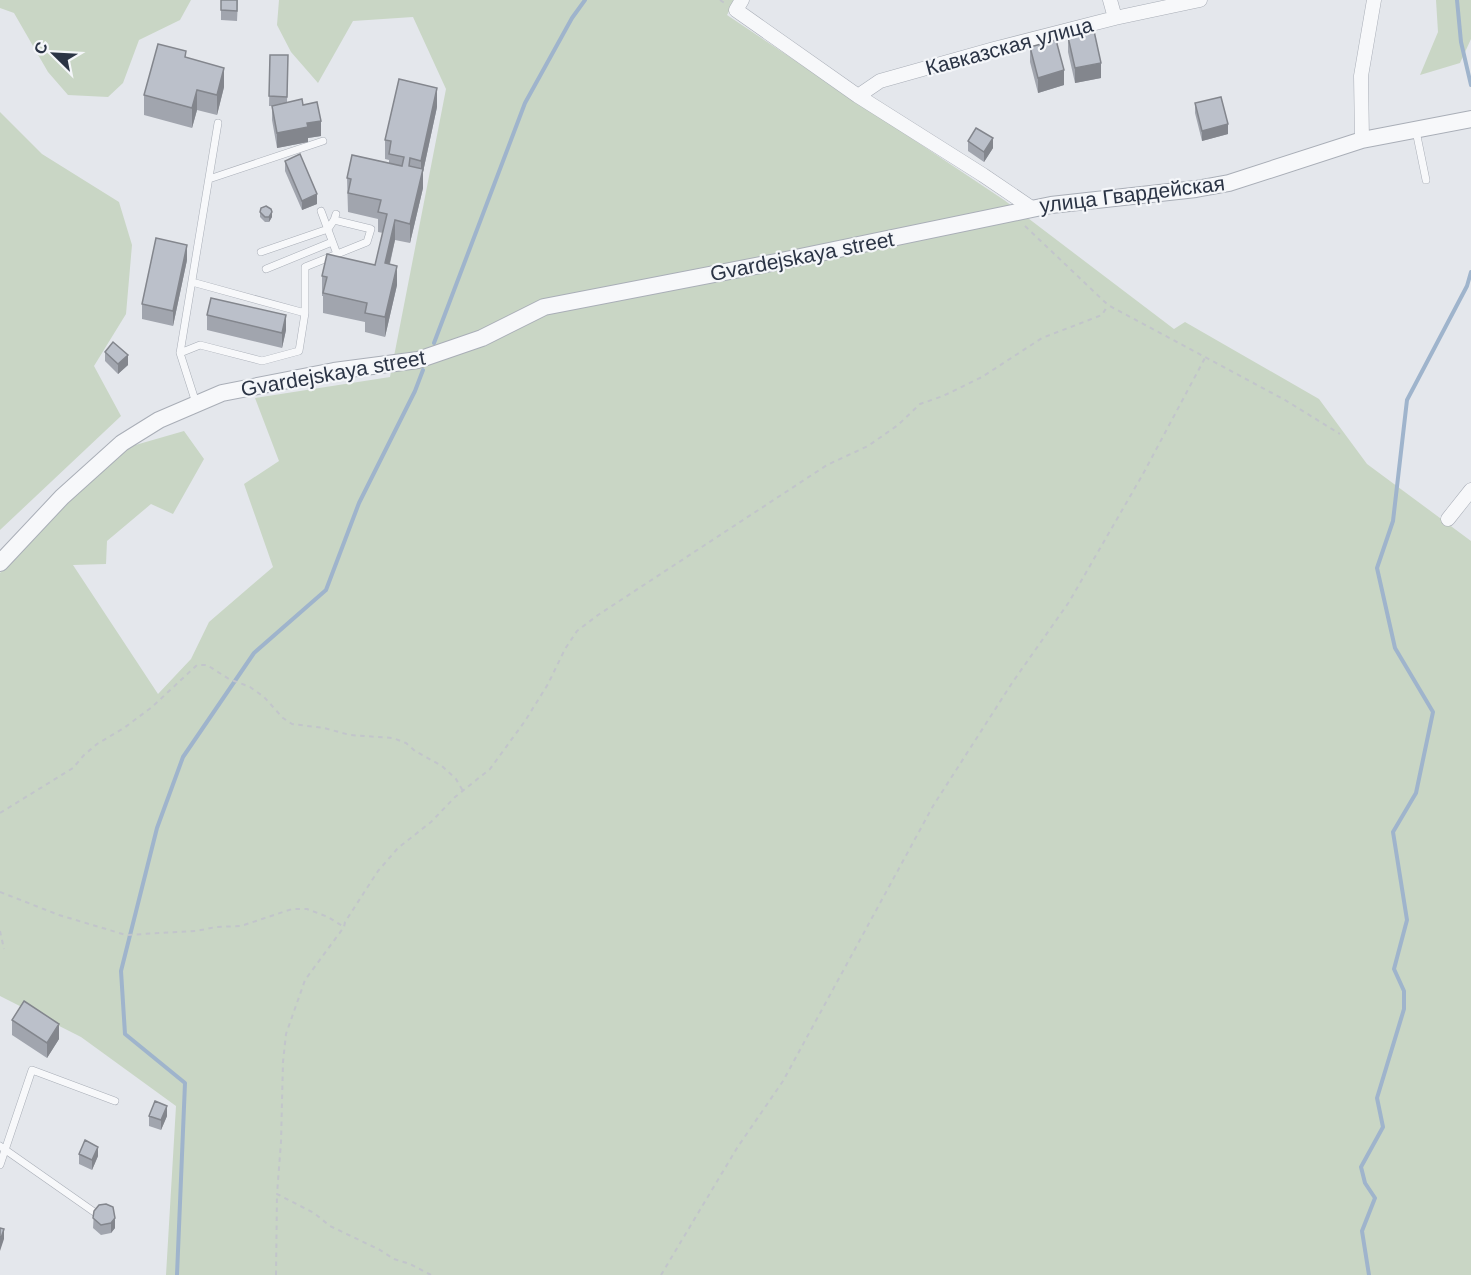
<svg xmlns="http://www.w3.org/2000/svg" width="1471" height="1275" font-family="Helvetica,sans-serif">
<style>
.green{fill:#c9d6c5}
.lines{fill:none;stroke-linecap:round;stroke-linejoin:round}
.stream{stroke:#9fb4cc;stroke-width:4}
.service-casing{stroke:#a9aeb7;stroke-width:8}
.minor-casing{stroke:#a9aeb7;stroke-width:15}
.tertiary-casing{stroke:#a9aeb7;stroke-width:18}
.path{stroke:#c2c5cb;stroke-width:2;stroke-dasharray:4.5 4.5;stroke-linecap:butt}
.service{stroke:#f7f8fa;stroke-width:7}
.minor{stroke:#f7f8fa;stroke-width:14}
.tertiary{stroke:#f7f8fa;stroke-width:16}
.wall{fill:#a1a5ae}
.shaded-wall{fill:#83868d}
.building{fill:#bbc0ca;stroke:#83868d;stroke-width:1.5}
.labels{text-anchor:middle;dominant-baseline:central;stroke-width:4.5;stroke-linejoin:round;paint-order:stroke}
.street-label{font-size:21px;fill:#2b3445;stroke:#f4f6f9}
</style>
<rect width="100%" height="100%" fill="#e4e7ec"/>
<path class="green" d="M0,0H191L180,20L139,40L123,83L108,97L68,95L48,72L14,13L0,8Z
M279,0H735L727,15L1004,200L1174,329L1185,322L1319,399L1367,464L1471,541V1275H166L176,1106L81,1037L0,996V573L61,506L125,448L184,431L204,459L173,514L151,504L107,541L106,564L73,565L158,694L191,659L209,622L273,567L244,484L279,461L255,398L390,377L446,89L413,17L353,21L318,83L291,52L277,25Z
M1436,0H1471V39L1460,63L1420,75L1438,32Z
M0,112L42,154L119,202L132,245L126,314L94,366L121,416L0,530Z"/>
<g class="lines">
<path class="stream" d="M1457,0L1461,42L1471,85
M434,343L525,103L572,18L585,0
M177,1275L185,1083L125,1034L121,971L157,828L183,757L254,653L326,590L359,503L415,391L423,370
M1369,1275L1362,1231L1375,1198L1365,1183L1361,1167L1383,1127L1377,1098L1404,1009V991L1394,969L1407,920L1393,832L1416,793L1433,712L1395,648L1377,568L1393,521L1407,400L1467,286L1471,272"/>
<defs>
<path id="service" d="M1416,131L1426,180
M209,179L323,141
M321,211L337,254
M261,252L328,229L334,220
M266,269L332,242
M192,282L305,313
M180,353L200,345L262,361L299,351L305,313V267L367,242L371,229L334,220L336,214
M196,403L180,353L218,123
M0,1146L97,1214
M0,1165L32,1070L115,1101"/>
<path id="minor" d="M742,0L736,10L858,96L983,175L1033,209
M1110,0L1115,18
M858,96L880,81L994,49L1115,18L1200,0
M1362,140L1361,76L1374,0
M1448,519L1471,490"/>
<path id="tertiary" d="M0,563L62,497L122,443L159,420L222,393L334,371L418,360L482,338L544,307L776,262L1051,205L1196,189L1229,183L1362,140L1471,119"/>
</defs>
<use href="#service" class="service-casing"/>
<use href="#minor" class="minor-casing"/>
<use href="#tertiary" class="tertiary-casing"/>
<path class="path" d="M720,0L726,4
M1025,226L1108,305L1285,400L1340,434
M0,813L73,768L84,755L97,744L124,728L152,707L197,665H207L229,679L250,687L264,697L283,718L292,724L324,728L350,735L393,738L406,743L415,751L442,766L456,779L463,791
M0,892L59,915L126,935L196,931L216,927L241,926L292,909H307L328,917L344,927
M0,931L4,949
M276,1275L277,1194
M431,1275L410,1264L394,1259L380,1250L330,1226L314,1213L277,1194L281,1142L283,1062L286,1034L305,980L344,927L345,922L378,871L398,848L431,822L455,797L490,769L525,721L548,684L565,649L577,631L598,615L827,465L868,446L898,425L920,404L943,396L982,377L1042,338L1102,315L1108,305
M661,1275L737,1148L783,1081L933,806L1012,683L1069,602L1143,474L1206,356"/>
<use href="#service" class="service"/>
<use href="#minor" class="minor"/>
<use href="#tertiary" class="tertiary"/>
</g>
<path class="wall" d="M221,0H238L237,21L221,20Z
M1068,37L1101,78L1075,83L1068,52Z
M1030,47L1064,85L1038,93L1030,62Z
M270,55H288L287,102L303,105L321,136L308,138V142L277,148L272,120V106H269Z
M186,58L224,87L217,115L197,110L192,128L144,115V95Z
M1195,103L1228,134L1202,141L1195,113Z
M437,107L423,172V188L410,243L395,240L390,264L397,285L385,337L365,332V322L323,313V296H322V276L375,265L383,233L378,232V219L348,212L347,178L389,163V160L385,159V140Z
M968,141L993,148L984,162L968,151Z
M285,161L317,204L302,210L285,171Z
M260,212L272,217L269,222H265L260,217Z
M187,260L173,326L142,319V304Z
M207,315L286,330L282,348L207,330Z
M105,352L128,365L118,374L105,361Z
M12,1020L59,1039L47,1058L12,1035Z
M149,1116H167L161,1130L149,1126Z
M79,1154L98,1156L92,1170L79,1164Z
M99,1205L115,1228L111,1233L101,1235L93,1228L94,1211Z"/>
<path class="shaded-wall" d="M1101,63V78L1075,83V68Z
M224,68V87L217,115V95Z
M1064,70V85L1038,93V78Z
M437,88V107L423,172V188L410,243V224L421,177V161Z
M197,90V110L192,128V108Z
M321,121V136L308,138V142L277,148V133L307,123Z
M1228,124V134L1202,141V131Z
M993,138V148L984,162V152Z
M317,194V204L302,210V201Z
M272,212V217L269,222V217Z
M395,220V240L385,283V263Z
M187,245V260L173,326V311Z
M397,266V285L385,337V317Z
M286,315V330L282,348V333Z
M128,355V365L118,374V364Z
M59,1024V1039L47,1058V1043Z
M167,1106V1116L161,1130V1120Z
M98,1147V1156L92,1170V1160Z
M115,1218V1228L111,1233V1223Z
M4,1229V1239L0,1251V1241Z"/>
<path class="building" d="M221,0H237V11L221,10Z
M1094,31L1101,63L1075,68L1068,37Z
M1056,40L1064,70L1038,78L1030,47Z
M158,44L186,51L185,57L224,68L217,95L197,90L192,108L144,95Z
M270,55H288L287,97L269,96Z
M399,79L437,88L421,161L410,158L409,166L423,169L410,224L395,220L385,263L397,266L385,317L365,313L367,303L323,293L327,277L322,276L327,254L375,265L387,214L378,212L381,200L348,193L351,179L347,178L352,155L402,166L404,157L389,154L391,141L385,140Z
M1221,97L1228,124L1202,131L1195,103Z
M302,99L303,105L317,102L321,121L307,123L308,127L277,133L272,106Z
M976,128L993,138L984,152L968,141Z
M300,154L317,194L302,201L285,161Z
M266,206L271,209L272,212L269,217H265L260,212L261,208Z
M156,238L187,245L173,311L142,304Z
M211,298L286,315L282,333L207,315Z
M113,342L128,355L118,364L105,352Z
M24,1001L59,1024L47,1043L12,1020Z
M155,1101L167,1106L161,1120L149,1116Z
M85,1140L98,1147L92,1160L79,1154Z
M106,1204L113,1207L115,1218L111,1223L101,1225L93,1218L94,1211L99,1205Z
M0,1228L4,1229L0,1241Z"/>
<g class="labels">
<g class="street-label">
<text transform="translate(1009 46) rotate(-15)">Кавказская улица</text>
<text transform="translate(1132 194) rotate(-7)">улица Гвардейская</text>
<text transform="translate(802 256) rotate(-11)">Gvardejskaya street</text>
<text transform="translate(333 373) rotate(-10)">Gvardejskaya street</text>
</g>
</g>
<g transform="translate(54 54) rotate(294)" stroke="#f4f6f9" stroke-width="4.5" paint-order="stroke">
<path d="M0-4.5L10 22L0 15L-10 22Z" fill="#2b3445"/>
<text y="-9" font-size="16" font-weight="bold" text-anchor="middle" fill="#2b3445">С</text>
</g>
</svg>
